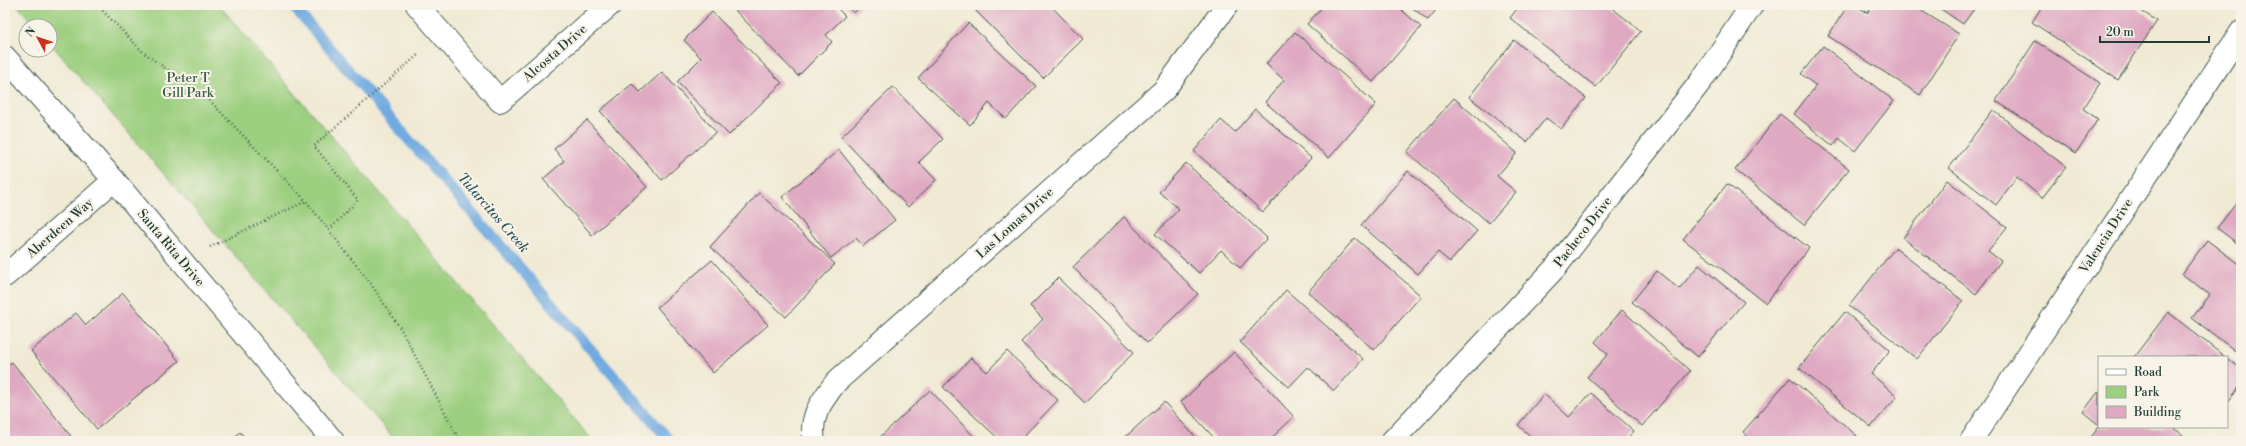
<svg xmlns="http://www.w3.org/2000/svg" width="2246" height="446" font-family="'Libre Bodoni',serif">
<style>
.green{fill:#9ccf7f;stroke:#5e865a}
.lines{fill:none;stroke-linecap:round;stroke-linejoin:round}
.stream{stroke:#71aae0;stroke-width:11}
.building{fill:#dfa9c2}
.minor-casing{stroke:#3e574c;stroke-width:24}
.tertiary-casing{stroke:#3e574c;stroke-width:24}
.path{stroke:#3e574c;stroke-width:2.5;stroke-dasharray:1 3;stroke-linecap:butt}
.minor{stroke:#fff;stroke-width:22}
.tertiary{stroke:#fff;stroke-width:22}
.labels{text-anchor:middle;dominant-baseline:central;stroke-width:4;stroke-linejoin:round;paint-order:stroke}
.street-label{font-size:13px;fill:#1f3d34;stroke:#f7f3e8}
.park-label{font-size:13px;fill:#385a43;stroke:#f7f3e8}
.water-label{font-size:14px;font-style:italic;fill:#34585f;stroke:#f7f3e8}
</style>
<rect width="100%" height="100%" fill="#f7f3e8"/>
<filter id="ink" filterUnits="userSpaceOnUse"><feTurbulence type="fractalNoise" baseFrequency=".025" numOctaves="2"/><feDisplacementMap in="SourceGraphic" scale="8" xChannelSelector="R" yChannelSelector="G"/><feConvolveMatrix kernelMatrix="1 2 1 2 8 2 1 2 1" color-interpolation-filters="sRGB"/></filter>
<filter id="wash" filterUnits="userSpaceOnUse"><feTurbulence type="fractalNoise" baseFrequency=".012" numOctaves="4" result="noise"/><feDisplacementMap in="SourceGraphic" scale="16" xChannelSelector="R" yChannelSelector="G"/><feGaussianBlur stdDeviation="0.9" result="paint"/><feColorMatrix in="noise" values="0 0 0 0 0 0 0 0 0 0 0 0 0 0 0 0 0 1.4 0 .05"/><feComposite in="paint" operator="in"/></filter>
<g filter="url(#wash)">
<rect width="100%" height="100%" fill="#f0ead4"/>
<path class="green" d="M17,5H219L593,441H396L50,43V26H35Z"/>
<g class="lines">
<path class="stream" d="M292,5L670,441"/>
</g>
<g id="blocks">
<path class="building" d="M730,5H834L845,16L826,35L832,42L798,76Z
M845,5H862L854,13Z
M970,5H1050L1083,39L1043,78Z
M1324,5H1396L1421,27L1373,82L1307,24Z
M1409,5H1440L1428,20Z
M1520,5H1608L1641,31L1596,87L1510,18Z
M1848,5H1855L1868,13L1873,5H1912L1959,34L1920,95L1828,36Z
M1935,5H1977L1963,24Z
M2043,5H2132L2157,21L2118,80L2032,22Z
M712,12L782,83L729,135L677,82L701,58L684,40Z
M968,23L1036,86L1006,119L989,103L970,125L918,78Z
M1295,32L1376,104L1329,158L1265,102L1284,80L1266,64Z
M1514,40L1586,98L1561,129L1546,118L1527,142L1469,97Z
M2035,41L2100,83L2083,109L2098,119L2076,153L1996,101Z
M1823,46L1894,101L1855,151L1839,138L1833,146L1794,114L1816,86L1801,74Z
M662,72L716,132L662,180L600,111L632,84L640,92Z
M893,87L943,139L919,162L936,180L908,207L841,137Z
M1454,98L1517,153L1497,176L1516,192L1489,223L1407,152Z
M1255,109L1311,158L1263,212L1194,151L1221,120L1235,132Z
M1993,110L2066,167L2042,198L2017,177L1996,205L1949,168Z
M1780,114L1849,169L1804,225L1735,170Z
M587,120L647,187L592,235L543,179L564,161L554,149Z
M839,150L895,220L863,246L856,238L831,258L782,197Z
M1186,163L1267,238L1240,268L1221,250L1199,273L1155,234L1179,209L1159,192Z
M1408,171L1477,231L1450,262L1438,252L1418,274L1361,225Z
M1947,180L2007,227L1988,251L2001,261L1976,294L1903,238Z
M1727,184L1809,248L1766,303L1683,239Z
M759,193L835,264L786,317L710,247Z
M2241,197V246L2217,228Z
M1124,217L1198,294L1147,343L1073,267Z
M1355,238L1421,296L1374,350L1308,292Z
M2207,240L2241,266V348L2238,353L2192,318L2210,295L2182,274Z
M1895,248L1963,301L1917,359L1849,306Z
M712,260L768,325L713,373L657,307Z
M1699,265L1744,302L1698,357L1632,302L1657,271L1679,289Z
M1058,278L1134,352L1085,403L1021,342L1043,319L1030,306Z
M1286,290L1363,359L1334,391L1308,367L1289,387L1240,342Z
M123,293L179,361L97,429L31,351L76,313L86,325Z
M1622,310L1690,371L1642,426L1587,377L1608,354L1595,342Z
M1845,312L1890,350L1871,374L1897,396L1871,427L1799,368Z
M2168,312L2225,357H2134Z
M1007,351L1058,400L1019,441H1001L943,387L971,358L987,372Z
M1234,352L1294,417L1268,441H1217L1181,402Z
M2227,358L2241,369V385L2227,403Z
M12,362L73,439L71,441H5V368Z
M1790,378L1857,436L1853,441H1753L1743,432Z
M930,390L978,441H880L878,439Z
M2099,391V425L2083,412Z
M1591,393L1634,431L1625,441H1536L1518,425L1544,394L1569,417Z
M1164,402L1199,441H1121Z
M2099,427H2173L2190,441H2088Z
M240,432L248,441H230Z"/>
</g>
</g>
<g filter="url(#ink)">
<use href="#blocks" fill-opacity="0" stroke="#3e574c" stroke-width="1"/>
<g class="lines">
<defs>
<path id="minor" d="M417,5L500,101L610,5
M5,276L114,180
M814,441C809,416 822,401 836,382L1164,90L1227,5
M1392,441L1556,267L1701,81L1752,5
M1971,441L2241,32"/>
<path id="tertiary" d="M5,57L114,180L333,441"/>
</defs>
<use href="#minor" class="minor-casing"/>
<use href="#tertiary" class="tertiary-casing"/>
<path class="path" d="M97,5L143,52L210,101L306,201L371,284L402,331L460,441
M329,230L358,200L314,146L419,54
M210,247L306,201"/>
<use href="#minor" class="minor"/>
<use href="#tertiary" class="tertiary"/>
</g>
</g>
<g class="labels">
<g class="street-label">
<text transform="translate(555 53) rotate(-41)">Alcosta Drive</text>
<text transform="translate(1015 223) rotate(-42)">Las Lomas Drive</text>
<text transform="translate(60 228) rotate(-41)">Aberdeen Way</text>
<text transform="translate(1583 232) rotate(-52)">Pacheco Drive</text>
<text transform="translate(2106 236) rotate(-57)">Valencia Drive</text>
<text transform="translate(171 248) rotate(50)">Santa Rita Drive</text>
</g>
<g class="park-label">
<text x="188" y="78">Peter T<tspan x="188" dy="15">Gill Park</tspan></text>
</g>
<g class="water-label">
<text transform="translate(493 213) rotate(49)">Tularcitos Creek</text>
</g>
</g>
<rect width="2246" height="446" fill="none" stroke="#f7f3e8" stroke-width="20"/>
<rect x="2098" y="356" width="130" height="72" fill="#f7f3e8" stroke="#a1aaa0"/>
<rect x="2106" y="369" width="20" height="6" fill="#ffffff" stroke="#a1aaa0"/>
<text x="2134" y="376" font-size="12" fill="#1f3d34">Road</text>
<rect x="2106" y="386" width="20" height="12" fill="#9ccf7f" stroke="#a1aaa0"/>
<text x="2134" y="396" font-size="12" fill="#1f3d34">Park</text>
<rect x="2106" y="406" width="20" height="12" fill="#dfa9c2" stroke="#a1aaa0"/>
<text x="2134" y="416" font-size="12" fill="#1f3d34">Building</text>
<g transform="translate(38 38) rotate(310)"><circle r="19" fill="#f7f3e8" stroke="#a1aaa0"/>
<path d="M0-3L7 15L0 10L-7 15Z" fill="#c8321e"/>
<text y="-6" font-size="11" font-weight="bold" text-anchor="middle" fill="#1f3d34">N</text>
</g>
<path d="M2100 36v6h109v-6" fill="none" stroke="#1f3d34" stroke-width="2"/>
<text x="2106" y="36" font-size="12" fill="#1f3d34" stroke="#f7f3e8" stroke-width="3" paint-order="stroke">20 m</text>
</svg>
